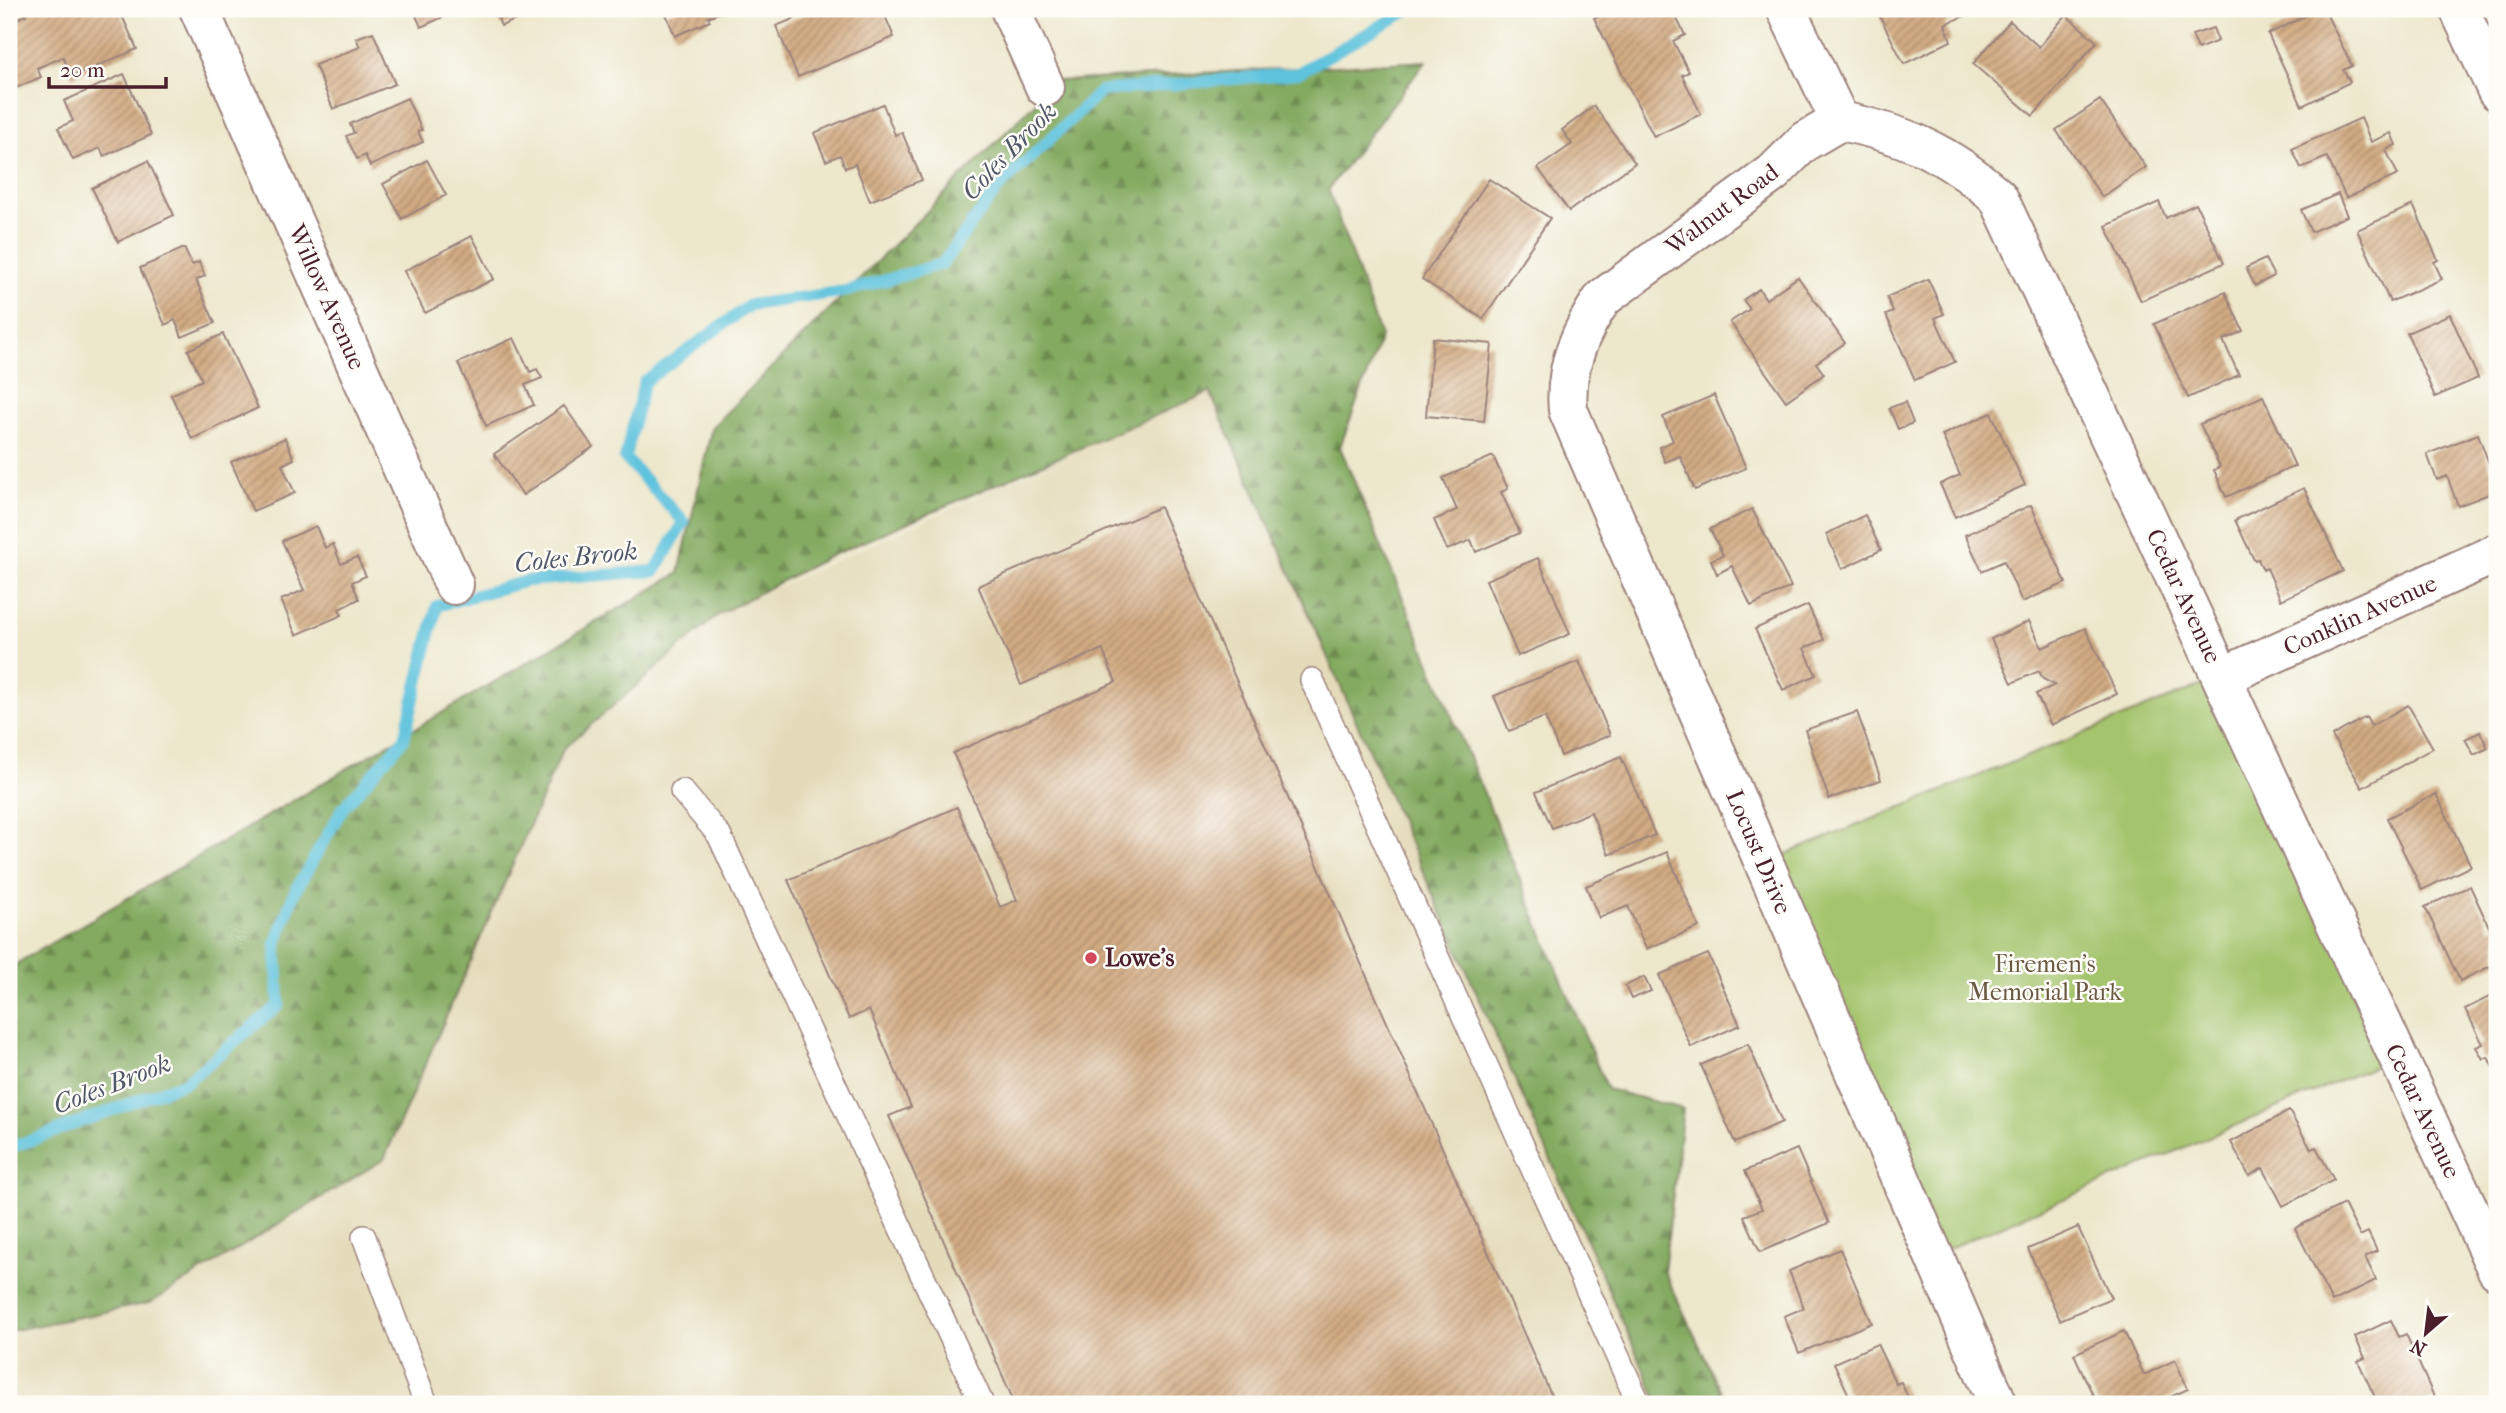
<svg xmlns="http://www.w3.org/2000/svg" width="2506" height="1413" font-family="'IM FELL French Canon',serif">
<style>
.built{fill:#e4dbba}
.forest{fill:url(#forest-firs);stroke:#666446;stroke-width:2}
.green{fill:#a4c46d;stroke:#77724c;stroke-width:2}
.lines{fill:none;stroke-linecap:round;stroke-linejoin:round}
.stream{stroke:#5fc3dd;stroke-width:12}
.building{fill:url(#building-hatch)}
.service-casing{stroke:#9c837c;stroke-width:26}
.minor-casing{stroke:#9c837c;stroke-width:42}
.tertiary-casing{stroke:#9c837c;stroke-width:42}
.service{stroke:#fff;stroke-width:23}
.minor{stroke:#fff;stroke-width:38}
.tertiary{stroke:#fff;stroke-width:38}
.poi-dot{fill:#d1495b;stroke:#fdfcf7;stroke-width:2.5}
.labels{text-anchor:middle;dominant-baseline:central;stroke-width:5;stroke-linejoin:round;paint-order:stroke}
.street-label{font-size:24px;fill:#4a1f2b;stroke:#fdfcf7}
.poi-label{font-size:24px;font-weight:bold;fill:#4a1f2b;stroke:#fdfcf7;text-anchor:start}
.park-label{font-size:24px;fill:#6a5942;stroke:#fdfcf7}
.water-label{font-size:26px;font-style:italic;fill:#515869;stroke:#fdfcf7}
</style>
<defs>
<pattern id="forest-firs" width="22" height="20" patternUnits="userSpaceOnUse" patternTransform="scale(1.75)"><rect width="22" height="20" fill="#83aa60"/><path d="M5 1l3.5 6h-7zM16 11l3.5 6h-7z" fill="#6d8a4f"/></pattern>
<pattern id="building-hatch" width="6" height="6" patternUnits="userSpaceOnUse" patternTransform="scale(1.75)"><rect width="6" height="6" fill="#d2ab83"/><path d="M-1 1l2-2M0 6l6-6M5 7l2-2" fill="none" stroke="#ac8b6b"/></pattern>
</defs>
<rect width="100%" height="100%" fill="#fdfcf7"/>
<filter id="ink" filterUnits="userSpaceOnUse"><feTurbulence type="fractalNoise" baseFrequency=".0143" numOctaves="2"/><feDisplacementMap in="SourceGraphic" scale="14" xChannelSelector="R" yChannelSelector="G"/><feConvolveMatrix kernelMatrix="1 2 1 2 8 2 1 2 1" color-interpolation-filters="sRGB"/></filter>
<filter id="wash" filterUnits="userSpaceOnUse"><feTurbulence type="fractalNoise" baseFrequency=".00686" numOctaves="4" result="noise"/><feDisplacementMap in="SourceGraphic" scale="28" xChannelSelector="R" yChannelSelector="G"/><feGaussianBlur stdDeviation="1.57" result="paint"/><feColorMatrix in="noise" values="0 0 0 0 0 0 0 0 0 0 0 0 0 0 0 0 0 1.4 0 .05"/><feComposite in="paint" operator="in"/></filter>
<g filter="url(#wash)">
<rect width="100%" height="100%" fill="#ede7cc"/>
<path class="built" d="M1210,391L1659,1404H9V1331L150,1303L384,1159L563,749L719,614Z"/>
<path class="forest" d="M1426,61L1328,189L1381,337L1340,447L1607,1089L1683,1109L1664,1271L1727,1404H1659L1210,392L830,556L719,614L563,749L384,1159L150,1303L9,1331V968L679,573L712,427L1057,81Z"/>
<path class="green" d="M2222,677L2398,1056L1933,1255L1764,863Z"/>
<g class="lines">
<path class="stream" d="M9,1147L30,1141L186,1082L279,1005L276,943L295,891L343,808L404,739L437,606L527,581L655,571L684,522L625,458L644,382L750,305L847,291L942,264L999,187L1101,91L1298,73L1410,9"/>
</g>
<g id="blocks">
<path class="building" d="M28,9H119L137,49L72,77L63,57L37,68L41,77L9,91V22L26,15L24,11Z
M413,9H450L452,13L421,27Z
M494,9H520L523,17L501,26Z
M677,9H729L708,17L710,21L675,36L666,14Z
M818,9H882L894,37L798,77L776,26Z
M1613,9H1672L1685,35L1673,41L1689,72L1682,75L1701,114L1654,137L1594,18Z
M1876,9H1968L1970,14L1945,24L1951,41L1904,64Z
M2320,9H2324L2352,66L2343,70L2350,82L2302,106L2268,34Z
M2066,15L2097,42L2033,116L1973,64L2010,21L2039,47Z
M2213,28L2218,41L2198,49L2192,35Z
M373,32L395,84L333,109L315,65L360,47L356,38Z
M124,74L151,135L104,156L100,148L73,160L58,128L73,121L64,101Z
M407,98L422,130L418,131L423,142L370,166L365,155L357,159L346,136L354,133L350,124Z
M2100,100L2146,167L2102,197L2056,130Z
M883,104L895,135L902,132L922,180L870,201L855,164L845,168L840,155L826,161L814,133Z
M1594,106L1635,163L1569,211L1538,168L1572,144L1562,130Z
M2361,118L2371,142L2391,133L2396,145L2386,150L2398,175L2346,198L2327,157L2301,168L2292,149Z
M427,160L446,195L402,219L383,184Z
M148,161L174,215L118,242L92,188Z
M1489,179L1550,218L1483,319L1422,279Z
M2338,194L2347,216L2311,232L2301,210Z
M2159,202L2166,218L2196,204L2224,263L2141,301L2106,226Z
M2413,205L2438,260L2434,262L2442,279L2390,302L2357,230Z
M472,236L494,279L425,313L404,271Z
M184,248L192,265L199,262L205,276L196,280L215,323L182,337L175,320L165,325L140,268Z
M2265,259L2274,276L2255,286L2246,268Z
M1798,277L1845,343L1816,363L1824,374L1786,401L1730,322L1750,309L1743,300L1759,289L1766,299Z
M1928,279L1944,314L1935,318L1955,362L1915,380L1886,315L1893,312L1887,297Z
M2225,292L2243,331L2223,340L2239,375L2188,398L2154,324Z
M2450,314L2478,378L2435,397L2407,333Z
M223,334L258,408L192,439L171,395L202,380L188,350Z
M514,338L530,372L537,369L542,378L525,385L534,405L486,426L458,363Z
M1433,338L1492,344L1484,421L1426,416Z
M1714,395L1746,468L1695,490L1680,456L1665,462L1659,447L1673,441L1663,417Z
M2263,396L2295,466L2226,497L2214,470L2220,467L2200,424Z
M1905,402L1913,423L1898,429L1889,408Z
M564,406L593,447L523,495L494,454Z
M1991,413L2025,485L1955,517L1940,484L1960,475L1942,435Z
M2478,434L2497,485V491L2458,506L2447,476L2437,480L2427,454Z
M285,438L294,459L282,465L295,493L253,511L231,462Z
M1493,456L1508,489L1501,492L1520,533L1476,552L1471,540L1447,550L1434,520L1457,510L1443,478Z
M2304,488L2343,571L2281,600L2267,568L2263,570L2258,559L2254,560L2235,520Z
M2031,505L2066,583L2022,602L2004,561L1982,571L1965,535Z
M1160,507L1555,1404H1015L889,1116L911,1107L869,1010L849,1019L788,880L957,807L1000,907L1017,900L953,753L1116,682L1102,649L1021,685L978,586Z
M1752,509L1791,587L1751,606L1732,566L1717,574L1711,560L1723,555L1710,529Z
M1865,515L1881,550L1842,569L1826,534Z
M316,526L325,548L333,544L341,564L357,557L366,576L352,582L359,599L339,609L342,615L296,635L281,600L304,590L282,541Z
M1538,558L1570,634L1518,656L1486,580Z
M1808,605L1824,640L1804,648L1816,675L1783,690L1755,629Z
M2029,621L2042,648L2085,628L2117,694L2051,725L2036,694L2055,685L2043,679L2039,671L2012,683L1991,639Z
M1579,661L1610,735L1561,756L1545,717L1509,731L1494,696Z
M2408,705L2433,748L2362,788L2332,736L2366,717L2371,726Z
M1857,712L1881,780L1829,799L1805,730Z
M2480,732L2488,748L2474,755L2465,739Z
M1621,757L1655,835L1609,855L1591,812L1552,828L1536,792Z
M2436,794L2471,866L2422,890L2387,818Z
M1667,852L1699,927L1646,949L1628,906L1599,918L1586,886Z
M2470,886L2490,929L2497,925V963L2460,981L2425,907Z
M1708,954L1740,1025L1691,1047L1659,975Z
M1644,977L1651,991L1631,999L1625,986Z
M2497,993V1076L2488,1057L2483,1059L2476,1047L2483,1044L2465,1009Z
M1748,1044L1782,1122L1735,1143L1701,1065Z
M2289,1111L2311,1149L2316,1147L2334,1180L2283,1206L2263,1168L2249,1176L2231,1142Z
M1797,1149L1829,1223L1760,1252L1744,1216L1762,1209L1745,1171Z
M2344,1204L2360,1236L2368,1232L2377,1251L2365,1257L2376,1280L2332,1302L2295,1228Z
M2078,1227L2111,1298L2060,1320L2028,1249Z
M1840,1249L1872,1323L1799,1353L1784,1316L1804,1308L1789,1271Z
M2391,1320L2399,1337L2406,1334L2435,1399L2423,1404H2378L2358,1361L2365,1358L2355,1337Z
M2124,1331L2144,1375L2175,1360L2188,1389L2155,1404H2097L2074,1354Z
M1877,1344L1896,1384L1901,1382L1911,1404H1853L1834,1363Z"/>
</g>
</g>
<g filter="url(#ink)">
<use href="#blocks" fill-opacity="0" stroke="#9c837c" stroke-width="2"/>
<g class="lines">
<defs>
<path id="service" d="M1312,680L1639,1404
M682,791L719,835L982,1404
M364,1237L426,1404"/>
<path id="minor" d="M199,9L454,585
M1010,9L1045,87
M1786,9L1840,121C1905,134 1948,153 1998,197L2497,1270
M1840,121L1804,142L1773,173L1603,298C1580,331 1564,369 1568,410L1998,1404
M2222,677L2497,553"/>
<path id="tertiary" d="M2459,9L2497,91"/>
</defs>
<use href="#service" class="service-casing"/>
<use href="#minor" class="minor-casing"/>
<use href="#tertiary" class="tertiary-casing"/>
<use href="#service" class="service"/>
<use href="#minor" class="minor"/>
<use href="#tertiary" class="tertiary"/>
</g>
</g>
<circle class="poi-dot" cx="1091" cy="958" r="7"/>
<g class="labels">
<g class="street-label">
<text transform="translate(1722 209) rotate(-37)">Walnut Road</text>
<text transform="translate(327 297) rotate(66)">Willow Avenue</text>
<text transform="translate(2184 596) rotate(65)">Cedar Avenue</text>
<text transform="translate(2360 615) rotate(-24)">Conklin Avenue</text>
<text transform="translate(1759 852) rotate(67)">Locust Drive</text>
<text transform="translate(2423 1111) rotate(65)">Cedar Avenue</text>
</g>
<g class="poi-label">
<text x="1105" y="958">Lowe's</text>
</g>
<g class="park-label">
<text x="2045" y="964">Firemen's<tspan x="2045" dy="28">Memorial Park</tspan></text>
</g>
<g class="water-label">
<text transform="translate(1009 151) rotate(-46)">Coles Brook</text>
<text transform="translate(576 557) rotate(-6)">Coles Brook</text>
<text transform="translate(112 1084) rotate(-21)">Coles Brook</text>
</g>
</g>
<rect width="2506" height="1413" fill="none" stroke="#fdfcf7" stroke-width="35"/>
<g transform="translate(2426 1333) rotate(208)" stroke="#fdfcf7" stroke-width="5" paint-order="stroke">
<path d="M0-5L12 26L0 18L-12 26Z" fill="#4a1f2b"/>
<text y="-10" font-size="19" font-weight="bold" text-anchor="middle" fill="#4a1f2b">N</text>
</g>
<path d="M49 77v10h117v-10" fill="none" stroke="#4a1f2b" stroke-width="3.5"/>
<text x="60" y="77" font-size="21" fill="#4a1f2b" stroke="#fdfcf7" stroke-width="5" paint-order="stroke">20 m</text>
</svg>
